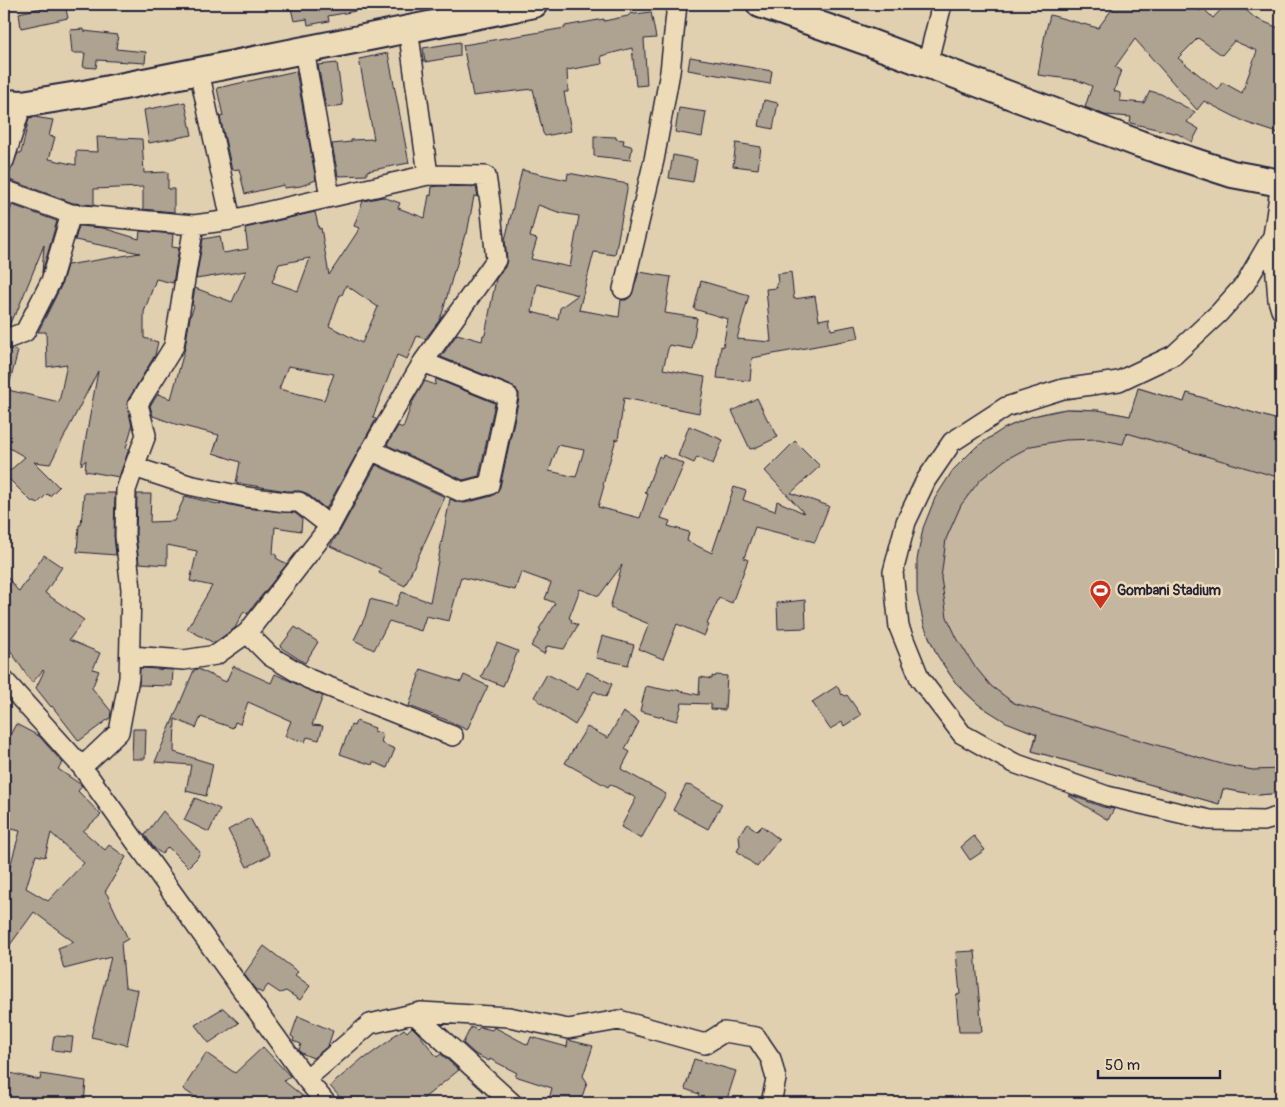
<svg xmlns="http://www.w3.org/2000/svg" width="1285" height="1107" font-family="Pangolin,sans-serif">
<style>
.pitch{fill:#c5b69f;stroke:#746c6d}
.building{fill:#aea291;stroke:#22223b;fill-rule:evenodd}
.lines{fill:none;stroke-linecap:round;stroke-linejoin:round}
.minor-casing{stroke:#22223b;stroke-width:22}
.secondary-casing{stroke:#22223b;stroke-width:30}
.minor{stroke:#eddbb8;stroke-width:19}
.secondary{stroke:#eddbb8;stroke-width:26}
.labels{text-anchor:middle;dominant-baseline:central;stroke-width:5;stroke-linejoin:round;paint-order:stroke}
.poi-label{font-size:14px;font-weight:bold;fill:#22223b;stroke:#eddbb8;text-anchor:start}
</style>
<rect width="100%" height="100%" fill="#e1d0b0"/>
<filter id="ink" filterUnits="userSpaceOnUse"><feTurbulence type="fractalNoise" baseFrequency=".02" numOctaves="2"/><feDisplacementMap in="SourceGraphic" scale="10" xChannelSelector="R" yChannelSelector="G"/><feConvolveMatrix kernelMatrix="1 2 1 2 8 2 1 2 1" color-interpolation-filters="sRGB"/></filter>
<g filter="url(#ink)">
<path class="pitch" d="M1139,388L1184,402L1187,393L1281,421L1278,429L1281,430V793L1259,795L1223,789L1219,804L1032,751L1036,734C1006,722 976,708 955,681C892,604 910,491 992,436C1014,422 1040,412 1066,409C1088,408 1109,412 1130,416Z"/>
<path class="building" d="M290,4H356V11L328,16L329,21L308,25L307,19L294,21Z
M1116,4H1193L1200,11L1203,8L1213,18L1226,4H1239L1255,18L1281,29V134L1247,123L1204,101L1197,110L1135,39L1115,67L1121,70L1114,91L1120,93V101L1144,103L1150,91L1161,94L1195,112L1187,122L1199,129L1192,142L1178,134L1130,123L1131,117L1105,115L1085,107L1092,86L1077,80L1038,75L1045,34L1050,15L1098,28ZM1198,38L1222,55L1234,41L1257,51L1242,93L1222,82L1218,90L1178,58Z
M65,5L68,18L21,28L19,13L49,6V9Z
M651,12L656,38L644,39L647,85L636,86L632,48L601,56L602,64L567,70L568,92H564L571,131L545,136L543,133L533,89L473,96L463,45L565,28V26L604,19V21L628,16L631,13L635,14Z
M84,29V31L118,35L116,49L146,52L145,63L97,60L96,68L83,67L85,53H72L70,30Z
M460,42V56L425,62L423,48Z
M388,53L409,163L367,171V175L338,176L332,144L351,142V140L374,139L359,59Z
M690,57L772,71L770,84L688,70Z
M337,63L343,105L326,108L318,65Z
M296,71L316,180L301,186L284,188V185L245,194L239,169L232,170L220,117L223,116L217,88Z
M764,100L778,103L773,129L759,126Z
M185,102L192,135L149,143L144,110Z
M679,108L706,112L702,137L675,132Z
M34,117L53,120L49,136L55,137L49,159L76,165V151L98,152L97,137L142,139L144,173L168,172V189H174V212L143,209V187L94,189V205L73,203L7,179L18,153H21L29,118Z
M594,136L616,137V139L624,140L623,144L631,146L632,148L630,160L594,156Z
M736,143L761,147L758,169L733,166Z
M673,155L697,160L693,182L669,178Z
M522,170L567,180L568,173L628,184L615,255L594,252L579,310L619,317L621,300H626L631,296L639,272L671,277L665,313L697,318L692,349L669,345L663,369L705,377L699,413L624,398L618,440L616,439L603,485L604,486L598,507L640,518L648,494L645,493L659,456L662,458L663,455L684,464L661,518L670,521L668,526L689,532L687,541L712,553L734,487L746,491L743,500L775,511L777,501L804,513L765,471L795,441L820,466L791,493L829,506L815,542L755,527L744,558L748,560L732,603L719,598L707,624L709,625L704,636L677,624L663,659L639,649L649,624L610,608L622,565L599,596L580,589L569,618L572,620L571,622L578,625L564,649L547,646L544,654L531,646L541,630L539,629L555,603L545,599L551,583L521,572L515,590L461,577L449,621L426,616L421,631L389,621L374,650L354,640L365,617L370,599L396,606L402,592L430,602L450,499L457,502L465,503L492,496L497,492L500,487L519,398V393L512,386L441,357L457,334L482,341L483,335H485L496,279L505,267L507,260L505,240ZM538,205L561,213L579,216L570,267L531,259L537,239L530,237ZM537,284L578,295L560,308L558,319L532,312ZM558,445L584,450L576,477L549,471Z
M439,186L476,187L478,197L474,196L467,234H465L455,271H454L443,311L439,321L425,339L417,336L407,359L397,355L373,417L376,419L326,509L306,493L300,491H287L236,483L240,462L213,453L219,435L175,424L153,416L150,406L158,394L171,399L185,348L190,317L194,306L192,305L195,288L232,302L246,271L196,279L203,239L220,236L223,253L248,249L245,228L315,212L319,229L321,228L329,275L360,228L354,226L363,201L383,197L400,203L398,208L425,218L429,195L431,196L432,187ZM310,258L298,291L272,282L279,264ZM346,285L378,307L362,343L329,326L340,295H342ZM288,366L334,374L324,400L279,389Z
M12,205L57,221L42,273L44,245L16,314H14L9,326L4,328V207L10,211Z
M79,226L103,228L139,239L140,231L173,234L172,247L179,248L173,283L156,279L144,312V338L158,342L155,355L127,402L132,427L126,448L129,449L119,477L85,471L86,460L81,465L98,371L50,464L34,462L59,487L50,496L47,494L38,503L34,501L32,502L5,475L25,457L4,445V389L59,402L67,364L47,367L46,332H38L61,286L67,265L140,253L75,240Z
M791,272L794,299L815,296L819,320L829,318L831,330L856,325L859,338L752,358L750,381L717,378L721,346L723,347L728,319L694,309L701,281L749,295L737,339L771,342L766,289L777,288L776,284L778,283L777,274Z
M11,349L18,351L8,389L4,388V351Z
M436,379L495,403L479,476L463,480L387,445L398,426L403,428L412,403L425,381L435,385Z
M1138,388L1184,402L1187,393L1281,421V478L1127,433L1123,444L1098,439L1065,440L1031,446L1005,460L980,480L961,505L946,539L941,578L947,617L957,638L973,664L991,686L1014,703L1225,765L1253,770L1281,769V793L1259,795L1223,789L1219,804L1032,751L1037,734L1006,722L979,705L955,682L937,655L924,625L917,593V560L923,528L935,498L953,470L976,447L1003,429L1033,416L1066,409L1098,410L1130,416Z
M757,398L768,421L769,420L778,437L755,448L750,449L732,411Z
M689,426L723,440L713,464L697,457L694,463L678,456Z
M376,465L445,497L405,586L379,573L381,569L373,565L330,546L340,531Z
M84,493H115L114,536L116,555L77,552L79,525H81Z
M137,494H151L150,522L174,521L185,496L221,505V503L245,508L295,513L302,519L301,531L275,527L273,553L277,556L276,558L287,564L247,614L244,611L235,628L214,643L187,629L212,586L190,581L197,551L167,545V565L139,563L136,535Z
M44,555L62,567L45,593L84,620L69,640L100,653L93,669L99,671L92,688L111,711L110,718L79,741L52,706L51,707L36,688L44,671L43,670L32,683L10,650L4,655V573L19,592Z
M805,600L806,628L778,629L777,603Z
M295,627L318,642L305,663L280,647Z
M602,636L634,645L628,665L596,658Z
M497,643L518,651L503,686L481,677Z
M233,666L271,683L275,674L323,696L312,725L323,726L319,740L307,737L305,742L285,736L291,721L248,702L240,724L235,722L233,728L201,717L196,728L175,719L174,752L213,764L206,796L186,791L191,765L155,762L194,670L198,669L226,682Z
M140,668L173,670L172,686L139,685Z
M421,669L461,682L464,675L488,686L467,730L449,721L409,706Z
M587,672L612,684L606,697L594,691L575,725L538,701V699L534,697L547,674L578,690Z
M716,675L727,676L725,710L711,709V704L682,703L677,721L640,711L646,686L671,691L672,689L699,695L700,677L712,679V676L715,677Z
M837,686L842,695L843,694L845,696L847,695L861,715L844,726L842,722L830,729L812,702Z
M623,712L639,722L625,749L630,752L621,769L666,794L641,839L621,827L636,798L610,784L608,787L565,763L587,727L608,738Z
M356,721L375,728L374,731L383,734L381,743L395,749L387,768L373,762L372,765L340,754L351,725L354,726Z
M16,724L39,736L63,763L58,769L80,784L82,786L78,791L101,815L83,831L105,850L109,845L126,857L105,892L107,894L128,939L121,943L125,987L138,990L127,1045L91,1037L111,957L64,969L58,948L74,942L34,912L4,953V888L20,831L4,827V746ZM51,833L84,863L48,901L26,888L36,855L45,857Z
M133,729H146L145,759H132Z
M686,785L692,786L722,804L708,829L673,810Z
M1070,795L1103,807L1114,809L1108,820L1069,796Z
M195,798L220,809L209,832L184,820Z
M163,811L200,852L197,858L188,867L168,847L162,854L154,848L145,835Z
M250,818L270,855L247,867L228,830Z
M748,824L757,831L762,826L779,839L757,867L737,851L740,846L739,834Z
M974,836L985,850L970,860L961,847Z
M264,946L298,972L295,975L310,986L300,1000L286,991L280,993L268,985L262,993L255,989L244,974Z
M975,951L982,1032H959L956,995L960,994L956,952Z
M223,1008L239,1023L209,1043L195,1025Z
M298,1016L333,1031L328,1046L313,1058L301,1053L299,1050L301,1044L293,1041L294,1038L291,1036Z
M412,1027L419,1034L437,1057L441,1054L459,1070L418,1103H345L330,1086L363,1058L364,1059L393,1038L392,1037L404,1029L407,1032Z
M471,1027L477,1030L480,1027L492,1030L494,1027L528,1045L531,1037L567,1047L568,1040L593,1046L583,1076L587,1082L580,1103H548L552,1088L515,1076L517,1073L490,1059L489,1061L475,1054L463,1043Z
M54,1036L73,1037L71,1052L52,1050Z
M263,1047L290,1076L284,1081L311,1103H196L198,1099L183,1089L206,1053L235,1073Z
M694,1059L736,1071L726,1102L715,1099L713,1103H697L699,1094L685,1089Z
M6,1072L40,1080L41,1074L86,1081L84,1103H4V1075H6Z"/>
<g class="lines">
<defs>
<path id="minor" d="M304,50L330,197
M927,65L942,4
M199,71L231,220
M4,161L22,104
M1281,183L1273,236L1278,300L1281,310
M4,190L71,214L194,225L231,220L428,175
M194,225L174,346L138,404L146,435L134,467L189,485L246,497L286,502H299L330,526L371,450L423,362L496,260L490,202L486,176L428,175L408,28
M1273,236L1245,284L1219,313L1174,355L1119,381L1063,389L1006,407L952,442L926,480L906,522L893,572L899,627L920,679L962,734L1014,763L1107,796L1210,820L1264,821L1281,816
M623,289L654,160L670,72L677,4
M4,340L25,332L51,281L71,214
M371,450L462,492L489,485L508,396L423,362
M247,633L270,656L309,679L453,736
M131,656L184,660L216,655L247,633L330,526
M4,680L82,767L306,1079L326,1103
M82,767L119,732L129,678L131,589L125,536L126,490L134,467
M414,1014L512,1103
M306,1079L370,1024L421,1012L509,1017L568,1029L619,1020L705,1044L724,1032L756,1037L771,1059L776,1079L771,1103"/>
<path id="secondary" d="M760,4L868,42L1140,144L1232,174L1281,183
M4,103L22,104L84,94L534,4"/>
</defs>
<use href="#minor" class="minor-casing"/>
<use href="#secondary" class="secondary-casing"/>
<use href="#minor" class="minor"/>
<use href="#secondary" class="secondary"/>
</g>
</g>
<defs>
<symbol id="stadium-pin" viewBox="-11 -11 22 30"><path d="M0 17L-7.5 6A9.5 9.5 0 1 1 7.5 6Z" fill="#c8321e" stroke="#eddbb8"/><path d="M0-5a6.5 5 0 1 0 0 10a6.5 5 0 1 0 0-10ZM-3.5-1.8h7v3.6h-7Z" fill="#fff"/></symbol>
</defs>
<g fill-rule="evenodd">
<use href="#stadium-pin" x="1088" y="578" width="25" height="34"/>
</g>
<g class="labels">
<g class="poi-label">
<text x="1117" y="590">Gombani Stadium</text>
</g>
</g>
<rect width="1285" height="1107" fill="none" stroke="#eddbb8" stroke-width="20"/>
<rect x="10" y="10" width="1265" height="1087" fill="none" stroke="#22223b" stroke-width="2" filter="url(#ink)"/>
<path d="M1098 1070v8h122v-8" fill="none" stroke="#22223b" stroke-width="2.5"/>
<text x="1105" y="1070" font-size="15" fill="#22223b" stroke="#eddbb8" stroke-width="4" paint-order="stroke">50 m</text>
</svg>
